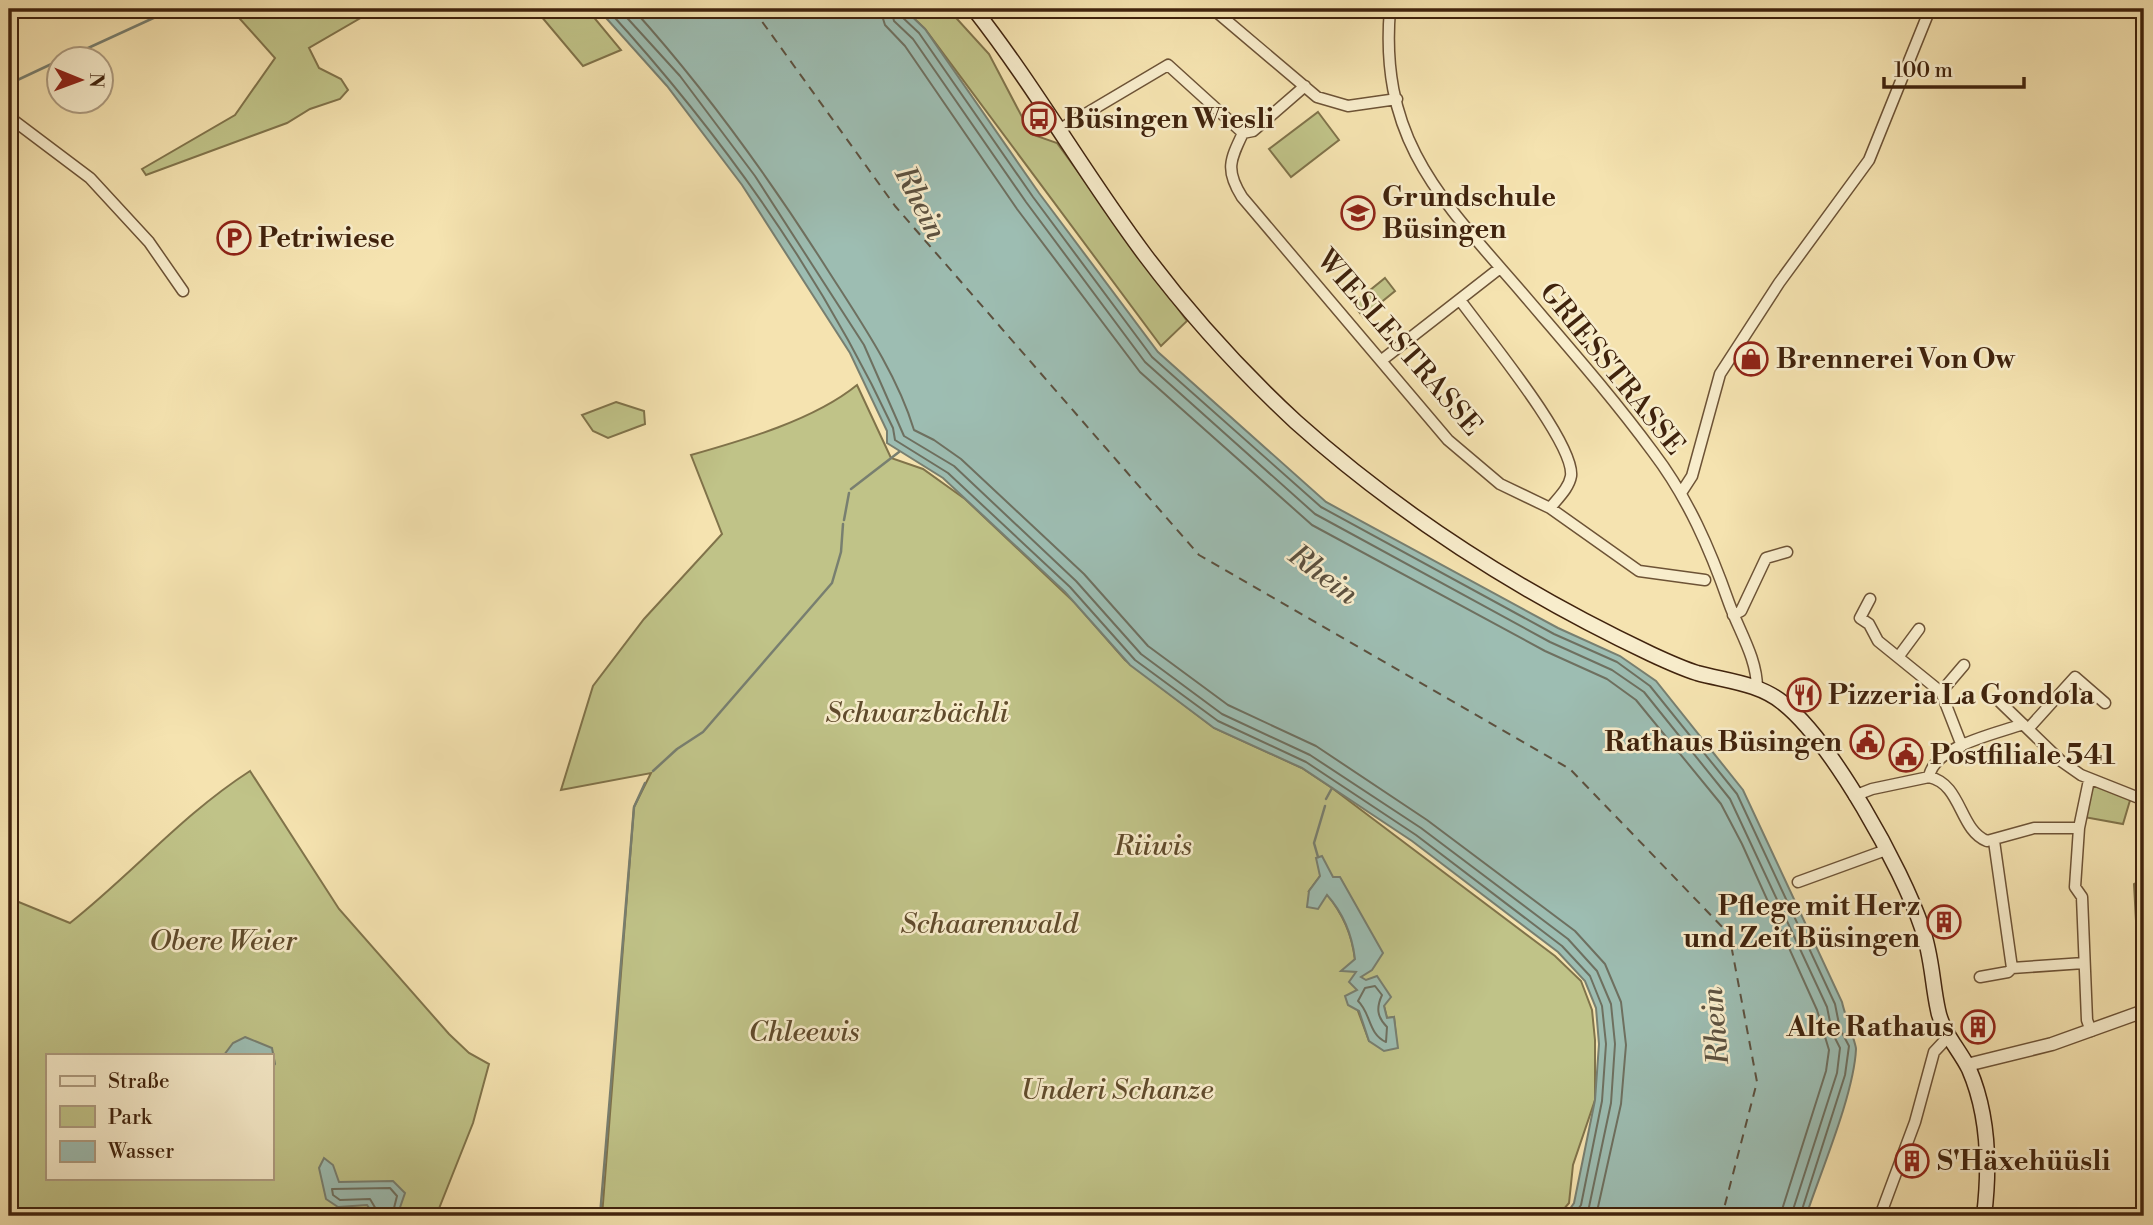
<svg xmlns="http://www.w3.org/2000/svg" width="2153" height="1225" font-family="'Libre Bodoni',serif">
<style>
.green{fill:#c0c388;stroke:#80734a;stroke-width:2;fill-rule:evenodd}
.water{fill:#9dbdb2;stroke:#787f70;stroke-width:2}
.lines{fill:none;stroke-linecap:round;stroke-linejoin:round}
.shore{stroke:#6e7060;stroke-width:2}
.stream{stroke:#787f70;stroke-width:2.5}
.ferry{stroke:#5c513f;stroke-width:2;stroke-dasharray:9 7;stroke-linecap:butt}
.minor-casing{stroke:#6d5336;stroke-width:13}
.tertiary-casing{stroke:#6d5336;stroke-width:15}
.secondary-casing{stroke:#40230d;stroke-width:17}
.minor{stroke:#f8edcc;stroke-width:10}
.tertiary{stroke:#f8edcc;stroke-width:12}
.secondary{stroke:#f8edcc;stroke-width:14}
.labels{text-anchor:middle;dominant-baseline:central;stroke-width:5;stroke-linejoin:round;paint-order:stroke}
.poi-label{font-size:28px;font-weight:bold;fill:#40230d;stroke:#f8edcc;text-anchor:start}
.street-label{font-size:28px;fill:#40230d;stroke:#f8edcc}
.park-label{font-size:28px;font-style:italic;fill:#604b2c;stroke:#f8edcc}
.water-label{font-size:30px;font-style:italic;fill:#5c513f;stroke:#f8edcc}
</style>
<rect width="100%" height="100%" fill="#f5e3b0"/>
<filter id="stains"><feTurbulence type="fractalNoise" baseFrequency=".00286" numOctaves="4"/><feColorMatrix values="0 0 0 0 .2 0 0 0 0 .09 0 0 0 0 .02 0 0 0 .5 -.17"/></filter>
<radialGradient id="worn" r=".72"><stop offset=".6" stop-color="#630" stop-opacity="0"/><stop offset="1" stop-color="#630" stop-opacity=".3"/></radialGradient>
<path class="green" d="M231,9H376L309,48L319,68L341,79L348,90L340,99L310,109L287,123L146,175L142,169L235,115L275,58Z
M535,9H587L621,50L583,66Z
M904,9H948L989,54L1031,134L1057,143L1187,321L1161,346L925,29Z
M1318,112L1339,140L1291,177L1269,149Z
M1385,278L1395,291L1363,317L1353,304Z
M857,385L891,458L923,469L965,499L1075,603L1125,660L1214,728L1302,768L1332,788L1555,956L1581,981L1592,1010L1595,1040V1100L1573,1165L1569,1203L1558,1216H602L634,807L651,773L561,790L593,686L644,619L722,534L691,455C744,440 814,420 857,385ZM1320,876L1340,878L1382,953L1361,977L1384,1006L1387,1018L1394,1017L1397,1047L1369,1041L1358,1011L1357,971H1342L1355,960C1352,934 1343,915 1327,894L1309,891Z
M616,402L644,411L645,424L608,438L593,431L582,415Z
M250,771L339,909L449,1034L469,1053L489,1064L473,1123L436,1216H9V898L70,923C132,874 183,814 250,771ZM47,1055H271V1178H47Z
M2095,786L2131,797L2123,824L2084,817L2091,789Z
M2144,873V939H2137L2134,884L2142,880Z"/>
<path class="water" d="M598,9H904L925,29L1039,193L1158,352L1326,502L1558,628L1620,656L1656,681L1743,790L1842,1002C1844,1013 1856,1043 1856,1049C1854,1094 1821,1171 1806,1216H1565L1574,1203L1595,1100L1599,1044L1596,1008L1585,981L1558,952L1412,841L1302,768L1214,728L1130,665L1065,592L943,478L887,443V431L850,353L742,185L667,86Z
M1322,856L1333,877H1340L1383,953L1372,970L1361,977L1366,980L1377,976L1391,997L1384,1006L1387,1018L1394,1017L1398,1048L1384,1051L1369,1041L1359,1011L1348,1005L1345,996L1357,990L1349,982L1356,972L1341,971L1355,959C1352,934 1344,914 1327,895L1318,909L1307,907L1309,891L1320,876L1316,858Z
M245,1037L272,1048L275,1064L271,1069V1055H224L233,1043Z
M324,1158L333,1165L339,1182L393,1181L405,1193L397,1216H375L367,1205L338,1207L326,1199L319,1168Z"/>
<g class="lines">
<path class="shore" d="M607,9C721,134 821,274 893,428L895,440L948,473L1070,587L1135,660L1218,721L1306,762L1416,835L1562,946L1590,976L1602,1006L1606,1044L1602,1101L1581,1205L1573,1216
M619,9L680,76L755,176L864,345L904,436L954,466L1076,581L1141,654L1222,714L1310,755L1421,828L1568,939L1597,971L1611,1004L1615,1044L1611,1103L1589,1207L1584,1216
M633,9C707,91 770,179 829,272C861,322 897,374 914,430L934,440L961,459L1084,574L1148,646L1228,705L1316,746L1427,820L1575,931L1605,964L1621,1002L1626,1045L1621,1104L1596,1216
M880,9L885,25L905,46L1017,209L1140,372L1312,525L1545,651L1607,679L1636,700L1721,804L1742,844L1817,1010L1829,1050L1826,1071L1780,1216
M891,9L894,21L913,39L1026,202L1145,362L1315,514L1550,642L1612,670L1644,692L1730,799L1827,1007L1832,1032L1840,1048L1837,1073L1791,1216
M900,9L901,16L919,33L1033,197L1152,357L1321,507L1554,634L1617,662L1650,686L1737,794L1835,1004L1840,1029L1849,1046L1845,1075L1800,1216
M1375,986L1382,995C1376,1008 1377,1017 1387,1027L1386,1042C1368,1034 1371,1013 1358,1001L1365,988Z
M380,1216L370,1199L340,1200L333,1195L332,1189L390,1188L397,1196L392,1216"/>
<path class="stream" d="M62,60L173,9
M9,84L60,60
M851,489L899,452
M844,520L849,493
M653,771L677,749L703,732L832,583L841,552L843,524
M1326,799L1332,788
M1318,857L1314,843L1325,806
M600,1216L634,807L645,783"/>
<path class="ferry" d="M753,9L895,206L1199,555L1570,769L1729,934L1757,1082L1722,1216"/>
<defs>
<path id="minor" d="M1213,9L1317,97L1348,106L1397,99
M1390,9C1379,139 1440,198 1518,288C1564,342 1611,395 1653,452C1688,498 1710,549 1729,603C1739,631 1757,658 1757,688
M1305,86L1253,131L1243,133C1230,160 1225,170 1242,197L1448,440L1500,484L1550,508L1639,571L1705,580
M9,117L90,178L149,242L183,291
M1060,129L1168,65L1243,133
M1460,300C1483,332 1575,443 1571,476C1569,488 1558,498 1550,508
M1382,360L1500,268
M1681,493L1692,476L1720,374L1779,283L1869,160L1930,9
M1870,599L1860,618L1869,624L1878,641L1941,692L1962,746
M1733,615L1741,611L1766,558L1787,552
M1899,656L1919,629
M1941,692L1964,665
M2000,702L2061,761L2081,775L2144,800
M2028,729L2075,677L2105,703
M1929,777C1962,784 1959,830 1987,841L2034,828H2079
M2089,780L2079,828L2075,887L2082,897L2087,1020L2091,1031
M1854,796L1872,789L1929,777C1934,746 1996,734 2023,724
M1994,841L2012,968L2084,963
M1798,882L1886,850
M1980,977L2008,972L2012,968
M1881,1213L1904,1216
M1880,1216L1915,1122L1934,1052L1949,1036"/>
<path id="tertiary" d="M1967,1065L2052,1044L2144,1011"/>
<path id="secondary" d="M974,9C1036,88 1085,175 1145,255C1190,315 1241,371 1296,422C1401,516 1524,594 1651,654C1666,661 1681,668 1697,673C1726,681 1759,683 1783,703C1832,742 1902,868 1922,928C1932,955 1932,983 1938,1010C1942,1032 1959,1049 1969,1069C1989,1115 1990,1167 1984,1216"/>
</defs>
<use href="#minor" class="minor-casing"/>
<use href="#tertiary" class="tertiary-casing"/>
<use href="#secondary" class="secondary-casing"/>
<use href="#minor" class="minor"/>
<use href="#tertiary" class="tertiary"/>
<use href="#secondary" class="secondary"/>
</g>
<defs>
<symbol id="bus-ring" viewBox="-11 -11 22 22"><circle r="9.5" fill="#f8edcc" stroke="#8f2418" stroke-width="1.5"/><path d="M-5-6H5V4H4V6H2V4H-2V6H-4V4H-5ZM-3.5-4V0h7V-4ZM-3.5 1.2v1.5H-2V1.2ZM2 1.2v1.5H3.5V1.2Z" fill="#8f2418"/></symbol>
<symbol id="school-ring" viewBox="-11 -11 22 22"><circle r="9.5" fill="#f8edcc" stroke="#8f2418" stroke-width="1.5"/><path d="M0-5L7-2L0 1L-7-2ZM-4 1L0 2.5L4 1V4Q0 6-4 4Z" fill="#8f2418"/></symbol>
<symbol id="parking-ring" viewBox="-11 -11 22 22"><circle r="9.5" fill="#f8edcc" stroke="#8f2418" stroke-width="1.5"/><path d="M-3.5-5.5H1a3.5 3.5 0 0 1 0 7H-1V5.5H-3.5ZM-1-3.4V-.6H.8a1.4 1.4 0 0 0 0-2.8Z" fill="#8f2418"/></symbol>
<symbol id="shop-ring" viewBox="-11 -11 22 22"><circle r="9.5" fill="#f8edcc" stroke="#8f2418" stroke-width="1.5"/><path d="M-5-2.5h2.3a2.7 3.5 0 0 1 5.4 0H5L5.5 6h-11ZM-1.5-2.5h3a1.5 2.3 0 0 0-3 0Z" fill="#8f2418"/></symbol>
<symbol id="restaurant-ring" viewBox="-11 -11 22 22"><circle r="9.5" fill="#f8edcc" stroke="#8f2418" stroke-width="1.5"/><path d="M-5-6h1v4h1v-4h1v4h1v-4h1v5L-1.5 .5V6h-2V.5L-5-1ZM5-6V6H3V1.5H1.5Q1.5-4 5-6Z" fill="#8f2418"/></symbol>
<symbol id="civic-ring" viewBox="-11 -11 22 22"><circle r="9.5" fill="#f8edcc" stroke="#8f2418" stroke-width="1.5"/><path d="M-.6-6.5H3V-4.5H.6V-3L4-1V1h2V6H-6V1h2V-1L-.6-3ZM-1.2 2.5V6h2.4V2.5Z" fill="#8f2418"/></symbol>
<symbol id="building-ring" viewBox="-11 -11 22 22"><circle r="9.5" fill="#f8edcc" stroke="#8f2418" stroke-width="1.5"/><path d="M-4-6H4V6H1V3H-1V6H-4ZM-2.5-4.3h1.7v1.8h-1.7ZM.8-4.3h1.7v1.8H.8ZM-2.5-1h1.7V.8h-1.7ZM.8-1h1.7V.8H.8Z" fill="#8f2418"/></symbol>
</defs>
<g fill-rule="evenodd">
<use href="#bus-ring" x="1020" y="100" width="38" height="38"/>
<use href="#school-ring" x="1339" y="194" width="38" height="38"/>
<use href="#parking-ring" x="215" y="219" width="38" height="38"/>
<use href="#shop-ring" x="1732" y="340" width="38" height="38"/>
<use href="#restaurant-ring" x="1785" y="676" width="38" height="38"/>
<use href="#civic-ring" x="1848" y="723" width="38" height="38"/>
<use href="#civic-ring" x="1887" y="736" width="38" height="38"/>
<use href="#building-ring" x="1925" y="903" width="38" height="38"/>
<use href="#building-ring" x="1959" y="1008" width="38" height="38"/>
<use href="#building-ring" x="1893" y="1142" width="38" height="38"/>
</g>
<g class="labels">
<g class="poi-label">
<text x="1064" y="119">Büsingen Wiesli</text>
<text x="1382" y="197">Grundschule<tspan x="1382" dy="32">Büsingen</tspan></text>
<text x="258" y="238">Petriwiese</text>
<text x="1776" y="359">Brennerei Von Ow</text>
<text x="1828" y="695">Pizzeria La Gondola</text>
<text x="1842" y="742" text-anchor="end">Rathaus Büsingen</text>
<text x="1930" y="755">Postfiliale 541</text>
<text x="1920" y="906" text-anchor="end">Pflege mit Herz<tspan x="1920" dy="32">und Zeit Büsingen</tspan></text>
<text x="1954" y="1027" text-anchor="end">Alte Rathaus</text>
<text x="1937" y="1161">S'Häxehüüsli</text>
</g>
<g class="street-label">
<text transform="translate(1399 343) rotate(49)">WIESLESTRASSE</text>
<text transform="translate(1612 369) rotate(51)">GRIESSTRASSE</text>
</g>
<g class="park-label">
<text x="917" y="713">Schwarzbächli</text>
<text x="1153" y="846">Riiwis</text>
<text x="989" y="924">Schaarenwald</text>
<text x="223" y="941">Obere Weier</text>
<text x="804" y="1032">Chleewis</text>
<text x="1117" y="1090">Underi Schanze</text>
</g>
<g class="water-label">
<text transform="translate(920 203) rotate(63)">Rhein</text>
<text transform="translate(1323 575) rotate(37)">Rhein</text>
<text transform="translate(1716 1026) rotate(-95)">Rhein</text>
</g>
</g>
<rect width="2153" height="1225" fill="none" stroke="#f5e3b0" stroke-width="35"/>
<rect x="10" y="10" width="2132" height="1204" fill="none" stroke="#40230d" stroke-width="3.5"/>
<rect x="18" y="18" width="2118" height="1190" fill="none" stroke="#40230d" stroke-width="2"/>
<rect x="46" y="1054" width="228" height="126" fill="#f8edcc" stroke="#ae9c80" stroke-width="2"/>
<rect x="60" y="1076" width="35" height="10" fill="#f8edcc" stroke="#ae9c80" stroke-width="2"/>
<text x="108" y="1088" font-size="21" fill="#40230d">Straße</text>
<rect x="60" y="1106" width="35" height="21" fill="#c0c388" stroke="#ae9c80" stroke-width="2"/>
<text x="108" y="1124" font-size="21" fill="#40230d">Park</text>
<rect x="60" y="1141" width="35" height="21" fill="#9dbdb2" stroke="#ae9c80" stroke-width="2"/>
<text x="108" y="1158" font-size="21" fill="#40230d">Wasser</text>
<g transform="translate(80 80) rotate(91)"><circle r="33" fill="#f8edcc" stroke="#ae9c80" stroke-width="2"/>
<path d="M0-5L12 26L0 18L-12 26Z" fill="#8f2418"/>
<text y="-10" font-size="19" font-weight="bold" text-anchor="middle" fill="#40230d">N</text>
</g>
<path d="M1884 77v10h140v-10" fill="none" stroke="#40230d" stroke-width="3.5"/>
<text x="1894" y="77" font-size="21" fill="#40230d" stroke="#f8edcc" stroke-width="5" paint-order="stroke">100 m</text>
<rect width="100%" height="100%" filter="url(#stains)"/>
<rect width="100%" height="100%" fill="url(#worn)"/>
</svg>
